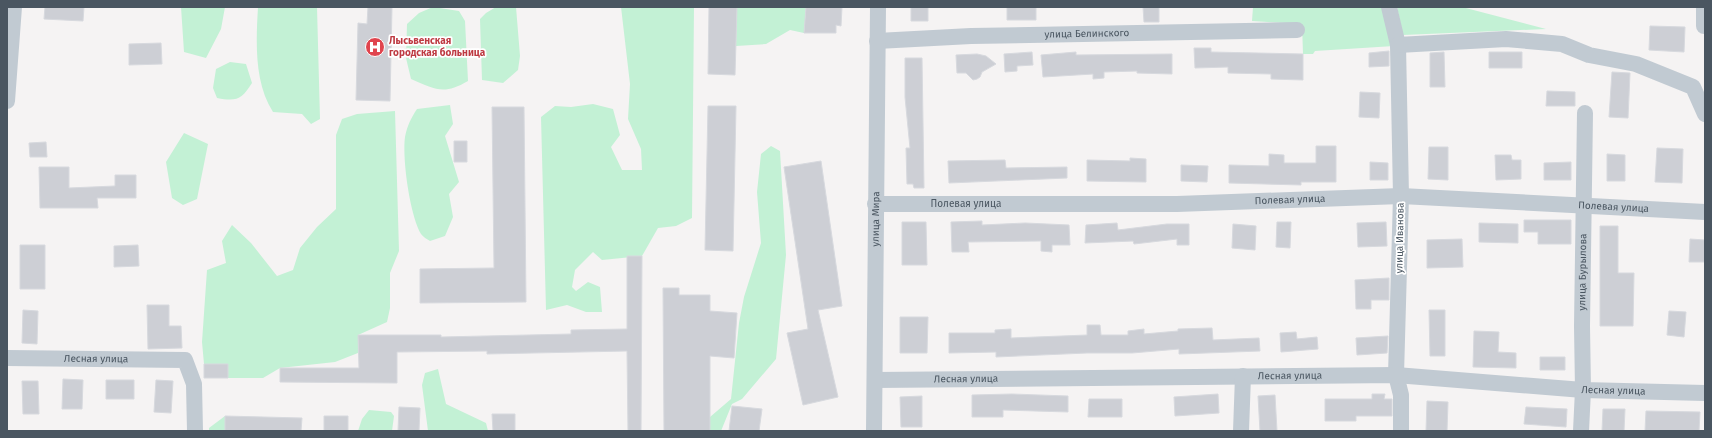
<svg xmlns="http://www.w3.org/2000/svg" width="1712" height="438" font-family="'Fira Sans',sans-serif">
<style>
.green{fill:#c3f1d5}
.building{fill:#cdcfd5;stroke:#d7d9de}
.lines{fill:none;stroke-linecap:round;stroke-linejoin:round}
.minor{stroke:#c1cad2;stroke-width:16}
.labels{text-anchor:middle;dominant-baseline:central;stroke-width:3.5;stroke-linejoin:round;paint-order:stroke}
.street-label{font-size:10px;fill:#4a5661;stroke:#fff}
.health-label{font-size:10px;font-weight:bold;fill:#be3a42;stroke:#fff;text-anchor:start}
</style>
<rect width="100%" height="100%" fill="#f5f3f3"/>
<path class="green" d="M181,7H225L221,29L206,58L184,52Z
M258,7H317L320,119L311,124L302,114L273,112C254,82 256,42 258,7Z
M433,7L459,11L465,21L468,81C444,95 436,90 411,79L406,58L407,24L419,13Z
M496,7H516L520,56L518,70L503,83L482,80L480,19L486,13Z
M621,7H694L692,218L676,226L658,228L642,256L602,260L593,252L575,270L572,287L576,291L588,282L600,287L602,312H586L567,305L546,310L541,117L555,106L571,107L593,104L613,109L620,135L611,147L622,170H642L641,149L628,119L630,84Z
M737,7H806L804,33L790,30L766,44L736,46Z
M1253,7H1383L1394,46L1315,51L1313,54H1303L1302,24L1252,21Z
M1397,7H1462L1546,29L1403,35Z
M230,62L246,64L252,83C242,99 237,102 217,98L213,88L216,69Z
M450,105L453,124L445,136L459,182L449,194L453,217L445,236L430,241C427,239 423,237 421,234C410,215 402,159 405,137C407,126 411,118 417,109Z
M395,111L399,251L390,273V308L387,322L358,335V353L335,362L280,368L263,378H228V364H204L202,342L207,270L226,263L222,241L232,225L251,243L277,276L293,270L300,248L317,227L336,209V135L342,119L357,114Z
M184,133L208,144L197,199L183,205L172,198L166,162Z
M771,146L780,151L786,255L776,359L742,399L732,404L721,431H710V417L731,399L739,323L744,297L761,243L757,192L761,154Z
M438,369L446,404L486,423L488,431H428L422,385L425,373Z
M369,410L391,412L394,416L392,431H358L362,419Z
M225,416V431H209V428Z"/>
<path class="building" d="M45,7H84L83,21L44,19Z
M368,7H392L390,101L356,100L358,23L367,24Z
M709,7H737L735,75L708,74Z
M806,7H842L841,26L836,25V33H804Z
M911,7H928V21H911Z
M1007,7H1036V20H1007Z
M1143,7H1159V22H1144Z
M1650,26L1685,27L1684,52L1649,50Z
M161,43L162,64L129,65V44Z
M1194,48H1211V52L1303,54V80L1271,79V74L1228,73V67L1195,68Z
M1389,51V66L1369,67V53Z
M1032,52L1033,65L1017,66V71L1005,72L1004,54Z
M1076,52V55L1172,54V74L1137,73V71L1104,72V78L1093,79V74L1043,77L1041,55Z
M1444,52L1445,87H1430V53Z
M1489,52H1522V68H1489Z
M977,54L986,56L996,64L982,72L980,77L977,79L973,80L966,73H957L956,55Z
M905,58H922L924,188H914L913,184H907L906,148H910L905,97Z
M1612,72L1630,73L1628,118L1609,117Z
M1547,91L1575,92V106H1546Z
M1360,92L1380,93L1379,118L1359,117Z
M708,106H736L733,251L705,250Z
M492,107H524L526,302L420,303V269L494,268Z
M454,141H467V162H454Z
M46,142L47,157H30L29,143Z
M1316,146H1336V182H1301V185L1229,183V165L1269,166V154L1284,155V163H1316Z
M1429,147H1448V180L1428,179Z
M1657,148L1683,149L1682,183L1655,182Z
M1607,154L1625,155V181H1607Z
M1495,155H1511L1512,160H1521V179L1496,180Z
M1130,158L1146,159V182L1087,181V160L1130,161Z
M1005,160L1006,168L1067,167V178L949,183L948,161Z
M821,161L842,306L818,310L838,397L803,405L787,333L808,329L784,167Z
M1370,162L1388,163V180H1370Z
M1571,162V180H1544V163Z
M1181,165L1208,166L1207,182L1181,181Z
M39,167H69V188L115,186V175H136V198H97L98,208H40Z
M1524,220H1571V244H1538V232H1524Z
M982,221V225L1025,223L1069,225L1070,245H1052V252L1041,251V241L968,242L969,252H952L951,222Z
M902,222H926L927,265H902Z
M1277,222H1291L1290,248L1276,247Z
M1386,222L1387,246L1358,247L1357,223Z
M1117,223L1118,230L1167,224H1189V245H1177V239L1134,244L1133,241L1085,243L1086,225Z
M1479,223L1518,224V243L1479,242Z
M1233,224L1256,226L1255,250L1232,248Z
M1600,226H1618V273H1634L1633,326H1600Z
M1462,239L1463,267L1427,268V240Z
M1690,239L1705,240V262H1689Z
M20,245H45V289H20Z
M138,245L139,266L114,267V246Z
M627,256H642L641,431H628L627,351L487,354V351L397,352V383L280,382V368H359L358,335H441V337L571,334V330L627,329Z
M1389,278V300H1371V309H1356L1355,280Z
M663,288H679V295H710V311L737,313L734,358L710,356V431H664Z
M147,305H169V326H181L182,348L148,349Z
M23,310L38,311L37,344L22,343Z
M1429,310H1445V356H1430Z
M1669,311L1686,312L1684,337L1667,335Z
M900,317H928L927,353H900Z
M1087,325H1100L1101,335H1128V331L1144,329V334L1178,331V329L1212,328L1213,340L1259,338L1260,351L1179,354V349L1132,353H1087L996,357V352L949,353V333H995V330L1011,329V338L1087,335Z
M1474,331L1499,332L1498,352L1516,353V368L1473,367Z
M1296,332L1297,339L1317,337L1318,349L1281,352L1280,333Z
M1388,336L1387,353L1357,355L1356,338Z
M1540,357H1565V370H1540Z
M204,364H228V378H204Z
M63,379L83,380L82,409H62Z
M106,380H134V399H106Z
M156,380L173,381L171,413L154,412Z
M22,381H38L39,414H23Z
M1012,394L1068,396V412L1003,410V417H972V395Z
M1218,394L1219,413L1175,416L1174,397Z
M1372,394H1385L1384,399H1392V416H1356V421H1325V399H1372Z
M1275,395L1277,431H1260L1258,396Z
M922,396V427H901L900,397Z
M1089,399H1122V417H1088Z
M1427,401L1448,402L1447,431H1426Z
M732,406L762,409L759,431H729Z
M399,407L420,408L419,431H398Z
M1526,407L1567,409L1566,427L1524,424Z
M1603,409H1625L1624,431H1602Z
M1646,411L1700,412L1699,431H1645Z
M492,414H515V431H493Z
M225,416L302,418L301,431H225Z
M324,416H348V431H324Z"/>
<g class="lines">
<g class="minor">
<path d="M1389,7L1398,45L1401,196L1396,375L1401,395V431"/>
<path d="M1704,7V26"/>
<path id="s1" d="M877,41L971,36L1297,30"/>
<path d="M1398,45L1506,39L1562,44L1589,55L1636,64L1693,87L1705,114"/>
<path d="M7,101L14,7"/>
<path id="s2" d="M875,204H1177L1401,196L1705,212"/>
<path id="s3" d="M7,358L185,360L194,384L195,431"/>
<path id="s4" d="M875,380L1396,375L1583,390L1705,393"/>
<path id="s5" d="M874,431L878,7"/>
<path d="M1241,431L1243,376"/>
<path id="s6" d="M1581,431L1583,390L1582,326L1585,113"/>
</g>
</g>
<defs>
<symbol id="hospital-disc" viewBox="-11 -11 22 22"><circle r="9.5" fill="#e0444e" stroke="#fff"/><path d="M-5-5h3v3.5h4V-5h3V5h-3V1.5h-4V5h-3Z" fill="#fff"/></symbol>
</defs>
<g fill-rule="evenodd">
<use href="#hospital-disc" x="364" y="36" width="22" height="22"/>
</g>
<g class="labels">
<g class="street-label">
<text stroke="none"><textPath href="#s1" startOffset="210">улица Белинского</textPath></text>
<text stroke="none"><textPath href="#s2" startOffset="415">Полевая улица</textPath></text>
<text stroke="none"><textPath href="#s2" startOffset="91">Полевая улица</textPath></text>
<text stroke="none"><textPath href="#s2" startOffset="739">Полевая улица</textPath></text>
<text stroke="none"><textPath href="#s5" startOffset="212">улица Мира</textPath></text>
<text transform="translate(1400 238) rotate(-89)">улица Иванова</text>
<text stroke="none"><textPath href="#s6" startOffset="159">улица Бурылова</textPath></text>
<text stroke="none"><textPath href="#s3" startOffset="89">Лесная улица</textPath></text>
<text stroke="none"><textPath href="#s4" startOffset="415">Лесная улица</textPath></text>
<text stroke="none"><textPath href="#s4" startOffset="91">Лесная улица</textPath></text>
<text stroke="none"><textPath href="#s4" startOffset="739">Лесная улица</textPath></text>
</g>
<g class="health-label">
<text x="389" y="41">Лысьвенская<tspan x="389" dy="12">городская больница</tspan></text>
</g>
</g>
<rect width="1712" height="438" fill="none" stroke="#4a5661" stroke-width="16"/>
</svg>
